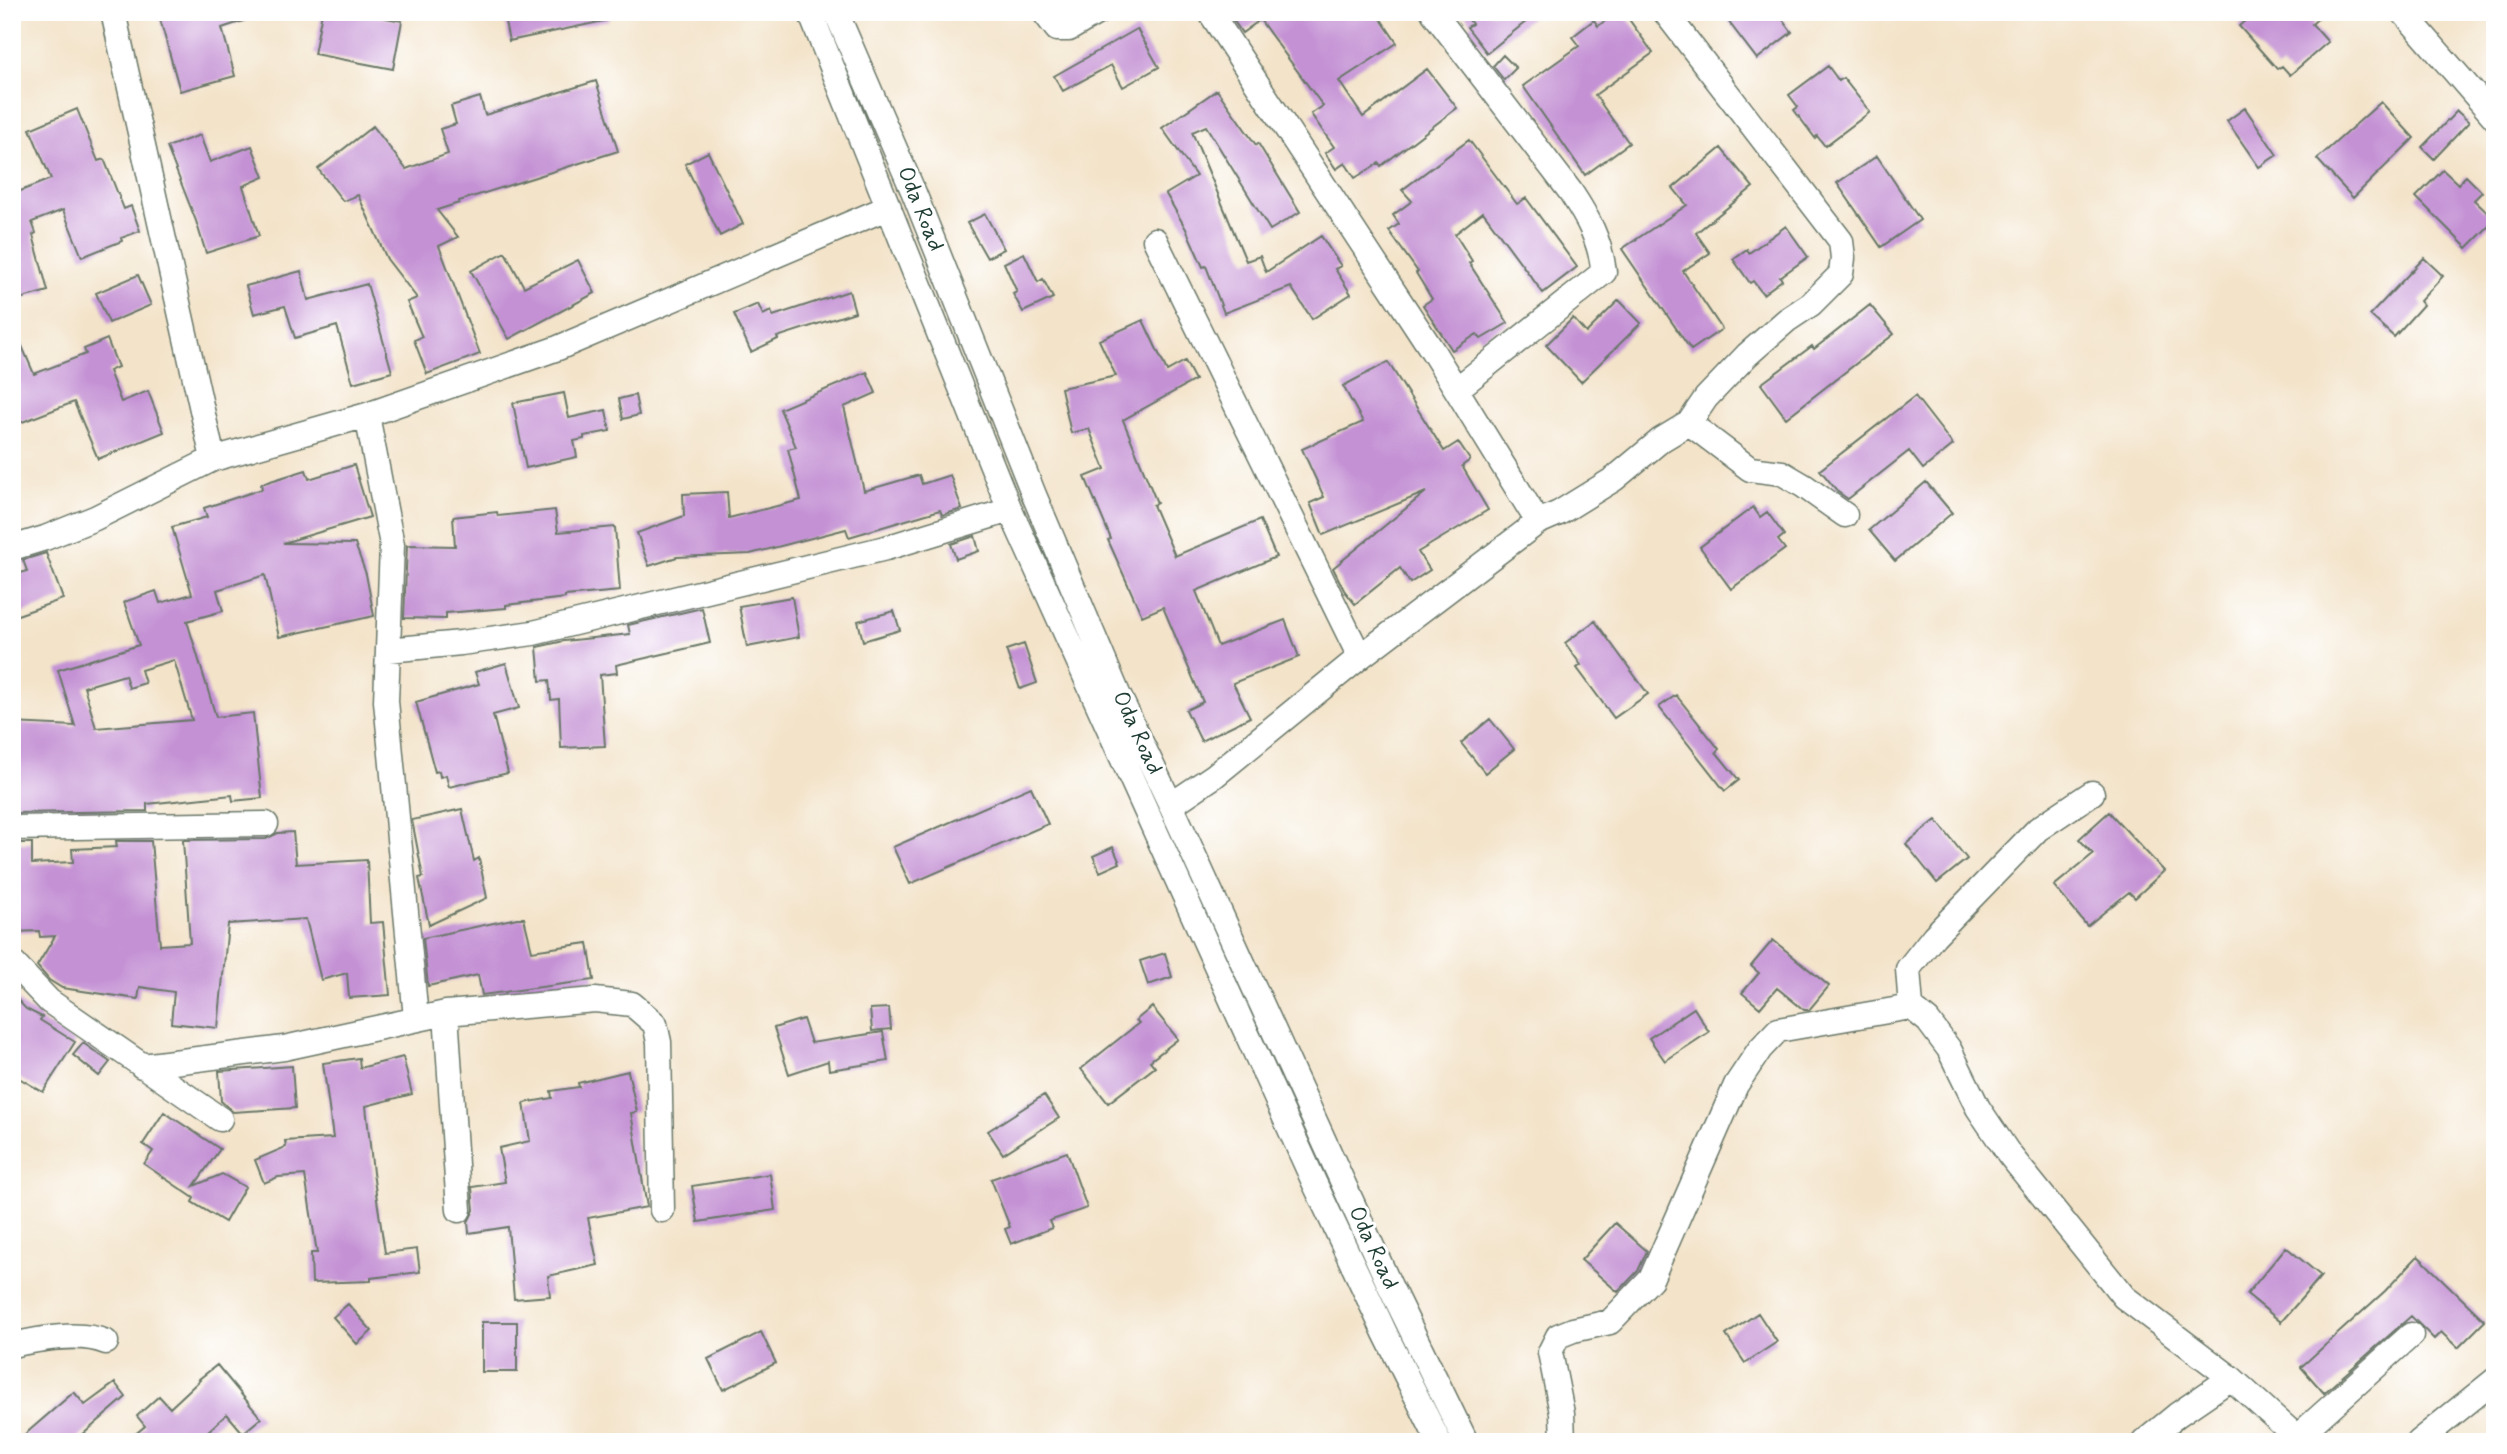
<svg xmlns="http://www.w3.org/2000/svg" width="2507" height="1454" font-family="Mynerve,sans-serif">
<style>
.building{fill:#c492d4;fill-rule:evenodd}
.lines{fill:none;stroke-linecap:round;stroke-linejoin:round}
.minor-casing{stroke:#697768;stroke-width:27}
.minor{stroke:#fff;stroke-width:24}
.labels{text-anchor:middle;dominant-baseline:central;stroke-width:6;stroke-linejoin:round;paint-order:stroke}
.street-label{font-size:23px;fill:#1f3d34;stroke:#fff}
</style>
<rect width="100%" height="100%" fill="#fff"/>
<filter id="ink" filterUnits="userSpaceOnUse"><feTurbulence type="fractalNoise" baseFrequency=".0143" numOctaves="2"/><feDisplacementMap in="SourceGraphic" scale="14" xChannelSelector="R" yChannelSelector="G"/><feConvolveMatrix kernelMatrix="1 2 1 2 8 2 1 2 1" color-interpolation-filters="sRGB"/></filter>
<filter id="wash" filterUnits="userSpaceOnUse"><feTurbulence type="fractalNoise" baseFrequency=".00686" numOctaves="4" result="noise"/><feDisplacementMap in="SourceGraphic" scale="28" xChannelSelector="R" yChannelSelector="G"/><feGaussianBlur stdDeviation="1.57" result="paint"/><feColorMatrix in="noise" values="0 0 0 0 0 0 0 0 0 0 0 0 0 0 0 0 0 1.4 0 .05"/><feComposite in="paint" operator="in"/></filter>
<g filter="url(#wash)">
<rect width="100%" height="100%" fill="#f3e3c9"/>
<g id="blocks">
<path class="building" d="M158,12H257L258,16L222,28L235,76L180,91Z
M322,12H354L402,21L393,69L314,54Z
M503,12H608L609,20L509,41Z
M1235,12H1376L1397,43L1339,81L1363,117L1427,69L1457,108L1381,166L1379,163L1355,178L1345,163L1336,169L1325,153L1334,147L1311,114L1323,106L1260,20L1242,33L1230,15Z
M1463,12H1538L1487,53L1467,27L1472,24Z
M1739,12H1777L1792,32L1757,59L1728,21Z
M2255,12H2325L2312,24L2328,42L2290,75L2282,66L2277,69L2239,26Z
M1615,14L1618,19L1625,14L1653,53L1595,95L1629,143L1585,175L1523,86L1579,46L1572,37L1594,20L1598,26Z
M1137,29L1159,67L1123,87L1111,65L1063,91L1054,76Z
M1503,55L1516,68L1504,80L1493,66Z
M1828,66L1839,81L1843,78L1870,112L1825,146L1817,136L1815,138L1794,110L1798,107L1789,95Z
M596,81L618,151L459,201V203L437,210L458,237L439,246L480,354L427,374L414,340L422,337L407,302L417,298L387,259L358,195L343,201L318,169L373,126L406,169L448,154L440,129L456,124L451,106L480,97L485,115Z
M1217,90L1256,145L1258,143L1300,212L1270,230L1206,126L1192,132L1246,261L1260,256L1266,272L1321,236L1341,266L1335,269L1351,294L1312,319L1291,287L1224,313L1206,266L1203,267L1186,229L1166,194L1196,176L1162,128Z
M2381,102L2414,138L2353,198L2317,159Z
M2245,108L2277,155L2259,167L2227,121Z
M77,109L98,161L104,159L124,209L131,206L140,231L121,238L122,241L82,257L63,210L32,222L36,233L33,235L48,291L12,301V180L18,192L51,179L30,129Z
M2457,111L2469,122L2434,159L2422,147Z
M200,135L210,162L252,146L264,177L243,186L259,236L206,253L196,221L167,147Z
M1469,140L1517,204L1526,198L1577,267L1543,293L1483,212L1455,234L1472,261L1469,263L1508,323L1481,339L1477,334L1452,350L1423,305L1432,299L1416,273L1418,272L1389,231L1399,224L1393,215L1412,201L1402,190Z
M1721,148L1753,187L1696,233L1710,253L1683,271L1722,329L1691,350L1622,249L1687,205L1673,188Z
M708,152L743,224L720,236L685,164Z
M1877,156L1920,220L1881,247L1837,183Z
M2443,170L2458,184L2466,176L2482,192L2474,200L2495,220L2467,248L2416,197Z
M985,214L1004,249L987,258L967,223Z
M1786,226L1808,257L1780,277L1782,280L1763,294L1753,281L1750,283L1733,259L1747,249L1749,253Z
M505,252L524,287L578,260L595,293L509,339L471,271Z
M1024,253L1038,282L1043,279L1053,298L1023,312L1013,294L1017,292L1004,263Z
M2424,258L2443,276L2420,301L2423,305L2394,337L2370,315Z
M301,271L308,300L367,284L392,372L353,383L337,326L295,338L285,306L254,314L246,286Z
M138,275L151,305L109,323L96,293Z
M849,291L855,312L777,337L778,339L751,352L734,314L758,304L763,315L771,311L773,316Z
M1619,300L1641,323L1581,382L1546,345L1573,318L1586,333Z
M1870,305L1894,334L1786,418L1761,384L1812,346L1814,349Z
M1143,320L1167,371L1185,361L1195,380L1123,420L1157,503L1153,505L1175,556L1260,520L1276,557L1196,591L1218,646L1285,620L1299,657L1233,683L1250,717L1201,741L1186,710L1203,702L1163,607L1142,616L1108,540L1111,539L1085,477L1105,469L1089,429L1071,433L1061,388L1116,376L1099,340Z
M12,323L34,374L86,354L84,349L107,339L118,367L109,371L121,402L148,391L164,432L98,459L74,402L12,426Z
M1388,362L1444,451L1458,442L1470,460L1462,466L1488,510L1418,552L1430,570L1410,583L1400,568L1355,604L1344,590L1333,568L1426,492L1323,535L1310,503L1324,497L1302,449L1363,422L1343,386Z
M867,372L876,393L844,407L864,491L919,475L922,484L950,475L962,509L942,515L940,510L849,537L846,529L750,554L677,557L649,566L637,533L684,516L683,494L727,492L729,518L801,500L788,449L796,447L780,409Z
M564,393L569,418L606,410L610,431L584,436V439L574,441L577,457L526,468L513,403Z
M635,395L639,415L623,419L619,399Z
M1915,396L1953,445L1923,469L1909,451L1848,499L1838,492L1820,470Z
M354,465L370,517L283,543L355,544L366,574L374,616L279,637L265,575L217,590L223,611L187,621L216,717L253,713L262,798L233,801L232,795L147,804V811L12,813V723L75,726L58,670L139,645L124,602L156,591L160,603L192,594L172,527L207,517L204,508L262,489L261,484L306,470L309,479ZM174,660L192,720L96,728L84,687L125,675L129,688L145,683L141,670Z
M1926,482L1952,513L1895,561L1869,530Z
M1753,507L1760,517L1767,512L1784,535L1778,540L1785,549L1731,589L1700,547Z
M555,510L558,532L615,527L620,591L565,596V598L506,605V608L446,613V619L404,618L407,545L455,546L453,517L497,512L498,516Z
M975,536L979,551L956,559L951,544Z
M46,553L63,599L12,617V576L27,571L23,560Z
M792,597L799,637L747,647L739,606Z
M702,608L710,643L616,665L617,673L600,675L605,746L561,748L559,699L551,700L549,680L540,681L537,647L564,641L630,634L628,625Z
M894,611L900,630L863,641L858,621Z
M1595,621L1648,694L1614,718L1577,668L1581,665L1565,643Z
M1024,644L1037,683L1020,689L1006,650Z
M506,663L519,708L493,715L508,773L449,787L446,775L440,777L439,771L435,772L416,702L479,684L475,672Z
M1676,695L1719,749L1716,752L1739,780L1725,791L1659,707Z
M1490,719L1514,749L1485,773L1461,743Z
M1031,787L1048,824L910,884L893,847Z
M462,809L474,861L479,858L487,898L429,925L419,878L423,877L412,820Z
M2109,812L2164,871L2135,898L2129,892L2087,926L2054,886L2093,854L2079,839Z
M1936,820L1967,859L1937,883L1906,844Z
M293,832L296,864L367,860L370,923L383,922L390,995L349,998L347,973L321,980L306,919L228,924L218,1028L171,1023L174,992L140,987L138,999L62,988L49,980L37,966L55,936L40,937L39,931L12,932V843H32V864L73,862L72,849L117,847L116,841H151L160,945L190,943L183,840L266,839L278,833Z
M1113,847L1120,863L1100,872L1093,856Z
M517,918H524L532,951L588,943L594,980L482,995L478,975L428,986L423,938Z
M1773,940L1829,986L1809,1010H1804L1777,988L1760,1008L1742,993L1759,973L1751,966Z
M1165,953L1172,977L1148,985L1140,961Z
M12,994L26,1009L42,1017L40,1020L75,1042L43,1092L12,1074Z
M1152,1007L1178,1039L1150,1061L1155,1067L1108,1103L1081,1069L1139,1023L1136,1020Z
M889,1008L891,1029L872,1031L870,1009Z
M1694,1008L1709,1032L1665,1061L1649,1038Z
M803,1019L811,1043L883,1032L888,1061L829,1070L828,1061L789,1074L774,1028Z
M83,1043L110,1062L99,1076L73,1055Z
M403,1057L412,1094L366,1106L373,1173L385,1253L417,1249L420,1272L371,1278V1281L312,1283L311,1253H317L305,1175L278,1177L264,1183L255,1160L286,1147L285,1141L333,1138L323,1063L359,1058L360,1068Z
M292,1066L295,1108L233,1112L221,1101L219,1071Z
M628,1071L637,1112L631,1113L647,1207L588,1218L598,1265L548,1276L550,1296L514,1299L508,1227L469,1233L468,1222L474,1210L472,1187L505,1182L499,1148L530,1141L524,1103L552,1098L551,1091L579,1087L578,1083Z
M1044,1095L1059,1118L1003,1154L988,1131Z
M164,1112L220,1149L194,1186L222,1174L245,1187L225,1222L192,1202L194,1198L144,1164L153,1151L143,1144Z
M1067,1152L1087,1208L1049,1221L1052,1228L1011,1244L1005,1229L1010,1227L991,1179Z
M770,1174L775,1210L698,1222L692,1186Z
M1615,1223L1647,1251L1638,1271L1618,1292L1581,1260Z
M2286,1247L2321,1276L2281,1322L2247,1294Z
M2418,1256L2485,1321L2458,1348L2441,1332L2434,1339L2411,1316L2324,1393L2301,1367L2385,1291Z
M348,1304L372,1331L357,1344L333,1317Z
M1758,1313L1777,1342L1745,1363L1726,1335Z
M482,1322H517V1372H482Z
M761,1332L776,1363L723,1390L708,1359Z
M217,1365L261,1418L243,1433L227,1414L196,1442H126L145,1426L137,1416L159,1396L170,1408L200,1380L199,1379Z
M115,1383L126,1397L74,1442H16L74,1392L85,1405Z"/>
</g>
</g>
<g filter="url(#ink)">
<use href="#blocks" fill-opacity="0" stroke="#697768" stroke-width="2"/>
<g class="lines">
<defs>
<path id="minor" d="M113,12L213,459
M810,12L1010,510L1314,1182L1385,1333L1439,1442
M836,12L914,193L1034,495L1118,694L1171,805L1390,1286L1466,1442
M1044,12L1057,29H1069L1098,12
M1433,12L1570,191C1588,218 1600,240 1604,272L1457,389
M2403,12L2495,118
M1155,240L1360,657
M367,415L392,545L386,701L416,1018
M1689,423L1750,469L1782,473L1804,486L1845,515
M1538,522L1559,513L1614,479L1661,440L1689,423L1706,398L1747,355L1787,320L1811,304L1841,274L1843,258L1841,241L1665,12
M12,548L45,538L95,518L213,459L367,415L558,348L889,207
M388,650L461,643L533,633L886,548L1010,510
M2092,793L2038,829L1934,936L1908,969L1911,1007L1928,1021L1949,1049L1978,1108L2009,1154L2124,1297L2231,1378L2302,1442
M1171,805L1214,776L1360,657L1538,522L1432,350L1210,12
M12,828L266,824
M12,962L49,1001L220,1119
M446,1013L459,1210
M142,1066L284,1048L446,1013L595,1000L632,1004L655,1024L659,1042L662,1210
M12,1345C39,1339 80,1331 106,1342
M2297,1437L2411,1335
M1563,1442L1562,1413L1550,1352L1558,1336L1573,1330L1610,1322L1651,1279L1736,1085L1760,1049L1778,1030L1911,1007
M2144,1442L2177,1415L2231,1378
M2418,1442L2495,1380"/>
</defs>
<use href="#minor" class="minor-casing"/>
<use href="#minor" class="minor"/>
</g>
</g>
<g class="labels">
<g class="street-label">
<text transform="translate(920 209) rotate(68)">Oda Road</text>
<text transform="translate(1137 733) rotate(65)">Oda Road</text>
<text transform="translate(1373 1248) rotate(65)">Oda Road</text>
</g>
</g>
<rect width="2507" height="1454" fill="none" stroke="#fff" stroke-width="42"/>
</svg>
